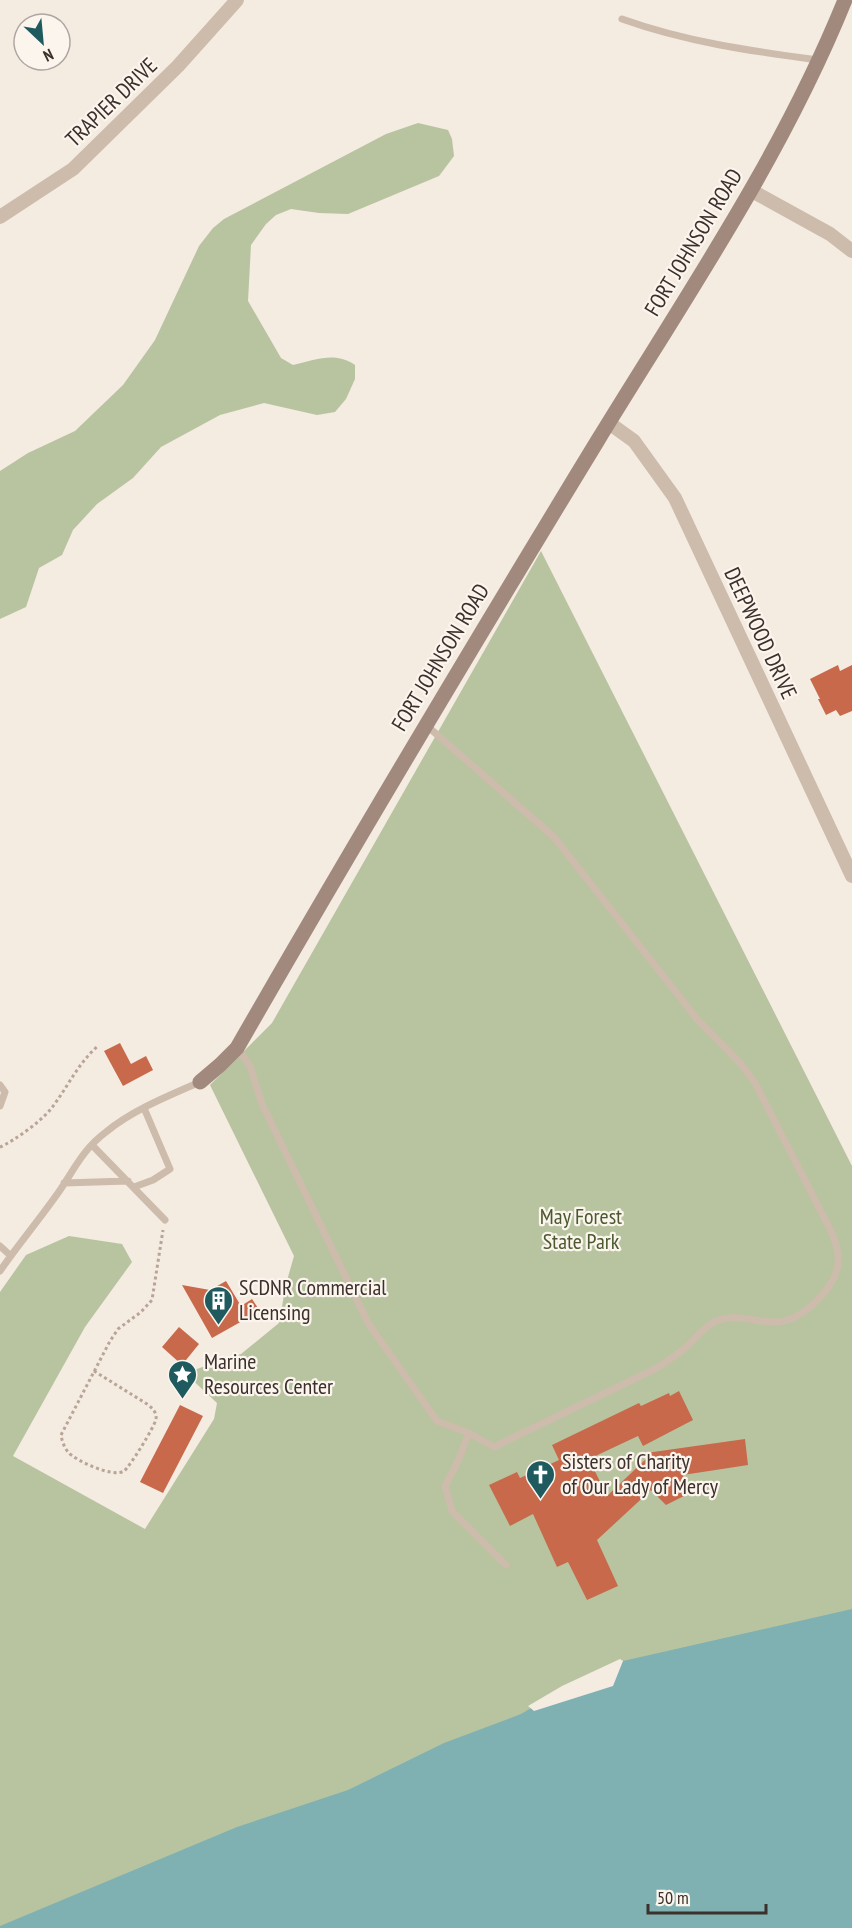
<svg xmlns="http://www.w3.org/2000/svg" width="852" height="1928" font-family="'PT Sans Narrow',sans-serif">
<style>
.green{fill:#b8c4a0}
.water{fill:#7fb0b2}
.pier{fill:#f4ebe1}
.building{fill:#c8694b}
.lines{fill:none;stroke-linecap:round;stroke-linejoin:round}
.path{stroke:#b9a596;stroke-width:3;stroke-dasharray:3 3;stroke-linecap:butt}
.lane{stroke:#cdbbac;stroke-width:7}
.street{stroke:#cdbbac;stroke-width:14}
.secondary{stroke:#a18a7d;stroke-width:15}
.labels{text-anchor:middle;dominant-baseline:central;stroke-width:4.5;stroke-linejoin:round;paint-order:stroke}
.street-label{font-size:22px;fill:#3b302b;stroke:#fbf5ee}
.park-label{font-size:22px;fill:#4a5a2e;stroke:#fbf5ee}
.poi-label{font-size:22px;fill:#3b302b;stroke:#fbf5ee;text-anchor:start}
</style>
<rect width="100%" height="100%" fill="#f4ebe1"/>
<path class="green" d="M418,123L448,130L452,139L454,156L439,176L348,214L319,213L291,209L276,215L266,224L251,245L248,301L281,358L293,365C316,360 335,351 355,365V379L346,399L335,412L317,415L264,403L220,415L161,447L133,478L97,504L73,530L62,555L39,568L26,607L0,619V471L28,453L75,431L123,385L155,340L199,246L213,228L224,219L386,134Z
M541,551L852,1166V1767L0,1928V1292L26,1255L69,1236L122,1244L132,1262L85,1327L13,1456L145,1529L214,1419L217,1403L185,1373L241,1354L279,1323L286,1284L294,1256L210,1085L272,1023Z"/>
<path class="water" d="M852,1609V1928H0V1926L237,1827L348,1790L444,1743L521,1714L563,1689L623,1661Z"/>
<path class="pier" d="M620,1659L623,1661L613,1686L534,1711L528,1706L562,1686Z"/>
<path class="building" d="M838,665L840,671L852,665V711L840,716L836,710L826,715L818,699H820L810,679Z
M120,1043L131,1064L146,1056L153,1070L123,1086L104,1051Z
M226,1281L241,1306L252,1299L260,1311L212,1338L182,1285L210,1290Z
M179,1327L199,1344L182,1365L162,1347Z
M679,1391L693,1420L643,1446L638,1436L589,1459L607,1496L648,1457L646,1453L745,1439L748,1465L683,1475L686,1495L666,1505L651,1490L597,1540L618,1586L587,1600L568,1562L557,1567L533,1514L510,1526L489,1485L517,1472L520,1478L559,1460L552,1445L639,1403L641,1406L669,1393L670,1396Z
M180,1405L203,1416L163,1493L140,1482Z"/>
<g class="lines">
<path class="path" d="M0,1147C14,1141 40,1122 50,1110C67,1089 77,1064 98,1046
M94,1371L147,1404C152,1408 157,1412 156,1419C155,1426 129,1468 124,1471C113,1478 76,1461 68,1452C64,1447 62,1441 61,1435L110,1341L118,1329L141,1312L152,1300L163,1230"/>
<path class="lane" d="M622,19C686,42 751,51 818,60
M237,1048L250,1066L262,1104L368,1323L437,1421L469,1433L494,1447L657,1368C667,1361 678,1355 687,1346C696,1338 703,1328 714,1322C734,1312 757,1323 778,1322C803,1320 834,1289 838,1265C839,1254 836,1243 832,1233L755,1083L742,1065L697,1019L554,837L426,725
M0,1085L5,1092L0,1106
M92,1145L165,1220
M64,1183L128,1181
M134,1187L153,1180L170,1169L144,1108
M0,1246L11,1256
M0,1271C18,1245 39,1220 58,1193C74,1170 82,1150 106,1132C133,1110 168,1096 200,1082
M469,1433L458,1461L445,1486L452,1511L506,1565"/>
<path class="street" d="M752,191L830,234L852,251
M0,217L73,169L178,66L237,0
M609,423L634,441L675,498L852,876"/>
<path class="secondary" d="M200,1082L220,1065L237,1048C354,844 475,642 598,440C686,296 781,158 845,0"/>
</g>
<defs>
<symbol id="building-pin" viewBox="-11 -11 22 30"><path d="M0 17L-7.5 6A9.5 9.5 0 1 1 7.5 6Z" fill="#1f5a5e" stroke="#fbf5ee"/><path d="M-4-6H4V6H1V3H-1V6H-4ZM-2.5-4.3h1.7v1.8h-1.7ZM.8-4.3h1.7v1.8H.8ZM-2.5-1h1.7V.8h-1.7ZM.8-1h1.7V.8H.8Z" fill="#fff"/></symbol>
<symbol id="sight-pin" viewBox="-11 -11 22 30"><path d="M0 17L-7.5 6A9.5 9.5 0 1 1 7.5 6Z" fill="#1f5a5e" stroke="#fbf5ee"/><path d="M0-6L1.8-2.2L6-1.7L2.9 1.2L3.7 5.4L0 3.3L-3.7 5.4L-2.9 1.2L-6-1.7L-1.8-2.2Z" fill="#fff"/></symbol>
<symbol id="church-pin" viewBox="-11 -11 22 30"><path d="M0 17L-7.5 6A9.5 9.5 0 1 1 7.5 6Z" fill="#1f5a5e" stroke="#fbf5ee"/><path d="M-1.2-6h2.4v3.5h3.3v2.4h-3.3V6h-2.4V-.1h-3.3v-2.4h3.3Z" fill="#fff"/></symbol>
</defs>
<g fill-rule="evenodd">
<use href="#building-pin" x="202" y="1284" width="33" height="45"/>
<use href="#sight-pin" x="166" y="1358" width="33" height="45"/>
<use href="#church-pin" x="524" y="1458" width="33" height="45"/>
</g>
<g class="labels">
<g class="street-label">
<text transform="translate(111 102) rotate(-44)">TRAPIER DRIVE</text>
<text transform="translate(693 242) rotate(-59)">FORT JOHNSON ROAD</text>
<text transform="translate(761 633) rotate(65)">DEEPWOOD DRIVE</text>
<text transform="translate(440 657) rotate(-59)">FORT JOHNSON ROAD</text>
</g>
<g class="park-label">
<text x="581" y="1216">May Forest<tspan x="581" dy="25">State Park</tspan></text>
</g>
<g class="poi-label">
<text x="239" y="1287">SCDNR Commercial<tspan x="239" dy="25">Licensing</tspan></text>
<text x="204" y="1361">Marine<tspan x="204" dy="25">Resources Center</tspan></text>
<text x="562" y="1461">Sisters of Charity<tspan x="562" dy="25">of Our Lady of Mercy</tspan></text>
</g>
</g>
<g transform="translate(42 42) rotate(154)"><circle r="28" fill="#fbf5ee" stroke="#aea6a0" stroke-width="1.5"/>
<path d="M0-4.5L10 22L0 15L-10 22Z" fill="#1f5a5e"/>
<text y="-9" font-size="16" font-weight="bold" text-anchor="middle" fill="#3b302b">N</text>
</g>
<path d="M648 1904v9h118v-9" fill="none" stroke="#3b302b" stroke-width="3"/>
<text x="657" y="1904" font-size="18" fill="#3b302b" stroke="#fbf5ee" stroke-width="4.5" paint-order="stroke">50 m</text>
</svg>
